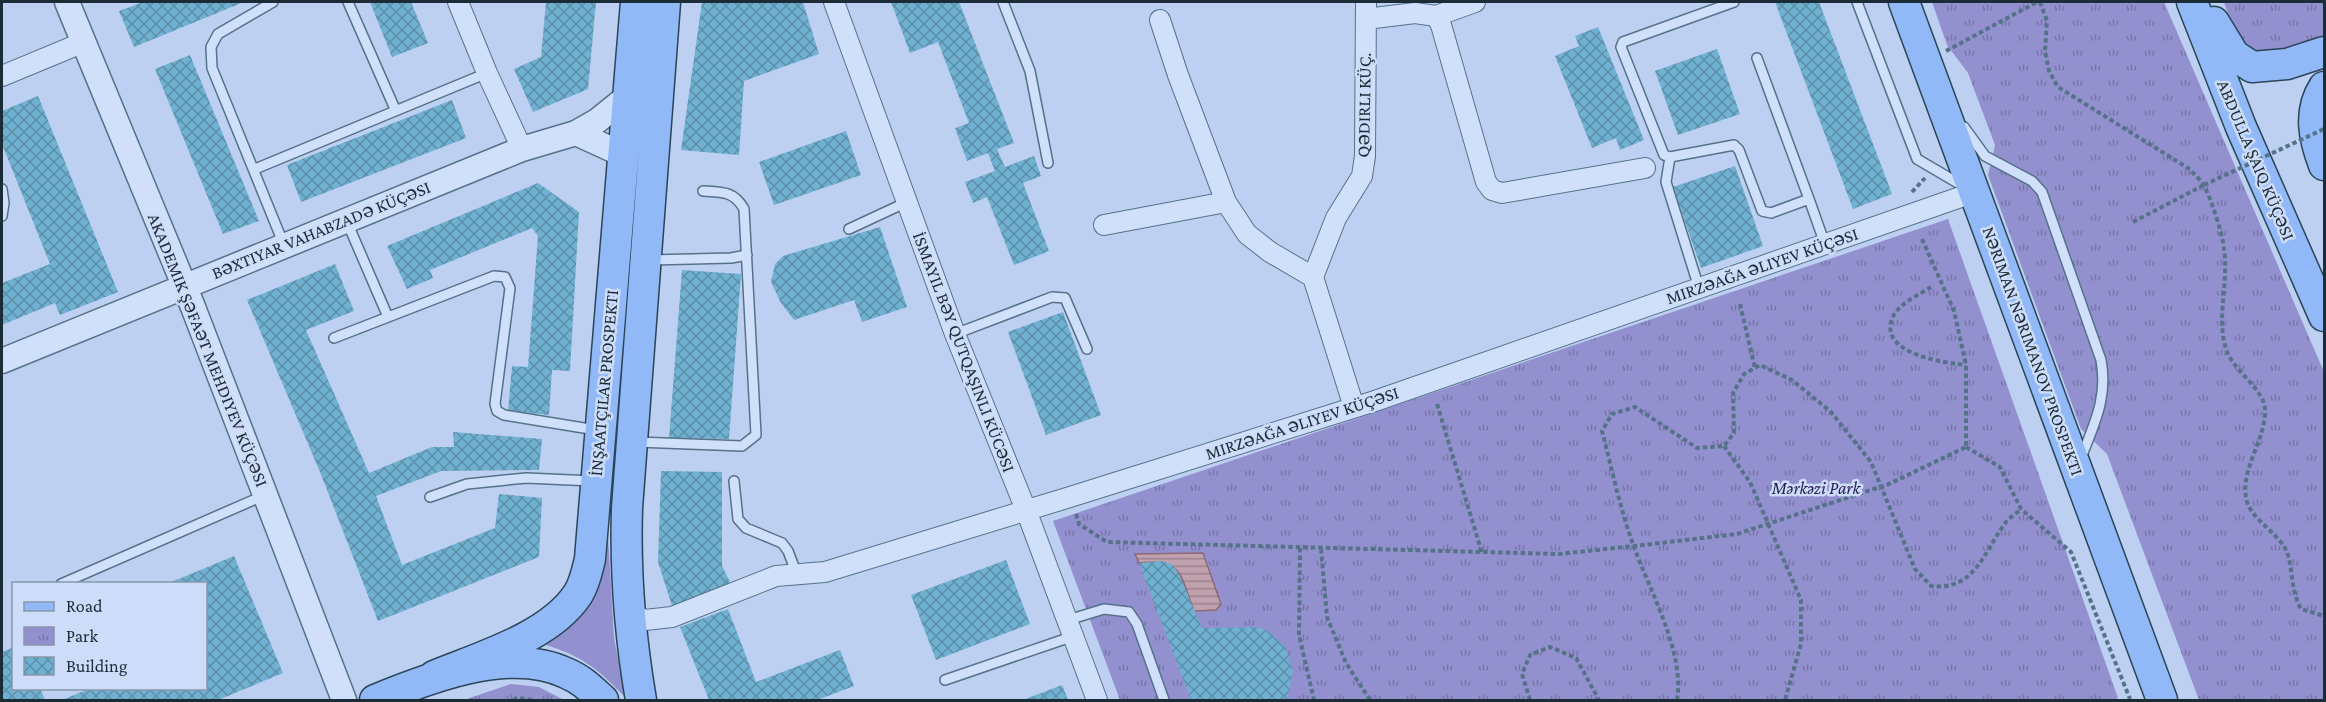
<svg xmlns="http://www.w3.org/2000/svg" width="2326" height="702" font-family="'Crimson Pro',serif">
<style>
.green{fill:#9390cf}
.park{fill:url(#park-tufts)}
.water{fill:url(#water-rules);stroke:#8f6875;stroke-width:1.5}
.building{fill:url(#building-cross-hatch)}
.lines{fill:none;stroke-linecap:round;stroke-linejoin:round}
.service-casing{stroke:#557289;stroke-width:12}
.minor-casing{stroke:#557289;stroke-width:22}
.tertiary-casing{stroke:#557289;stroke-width:27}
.primary-casing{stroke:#2a4556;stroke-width:33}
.path{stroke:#557289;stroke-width:4;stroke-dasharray:4.5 3;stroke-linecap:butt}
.service{stroke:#d0e0fb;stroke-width:9}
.minor{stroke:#d0e0fb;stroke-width:20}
.tertiary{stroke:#d0e0fb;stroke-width:24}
.primary{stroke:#91b9f7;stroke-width:30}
.path-bridge{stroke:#557289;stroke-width:4;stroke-dasharray:4.5 3;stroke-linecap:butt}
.labels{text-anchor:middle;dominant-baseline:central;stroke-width:5;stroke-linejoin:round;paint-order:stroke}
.street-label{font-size:18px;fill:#1b2c37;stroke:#cddcf8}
.park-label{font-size:18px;font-style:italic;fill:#292055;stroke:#cddcf8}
</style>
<defs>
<pattern id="park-tufts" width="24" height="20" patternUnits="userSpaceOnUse" patternTransform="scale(1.5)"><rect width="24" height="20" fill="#9390cf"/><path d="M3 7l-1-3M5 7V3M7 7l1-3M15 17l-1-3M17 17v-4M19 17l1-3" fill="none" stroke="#7776a9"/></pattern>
<pattern id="water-rules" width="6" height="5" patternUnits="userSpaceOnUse" patternTransform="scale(1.5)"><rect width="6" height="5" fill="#c1a1ad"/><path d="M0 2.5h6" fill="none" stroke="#9c838e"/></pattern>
<pattern id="building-cross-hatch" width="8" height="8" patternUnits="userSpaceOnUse" patternTransform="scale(1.5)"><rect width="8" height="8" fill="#70b1d1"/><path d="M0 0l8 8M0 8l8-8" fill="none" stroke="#5b90aa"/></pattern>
</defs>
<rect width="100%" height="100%" fill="#bdd0f1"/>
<path class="green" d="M608,535L614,638L626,698C595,666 582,656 540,643C595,615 598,593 608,535Z"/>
<path class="park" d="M1932,2H2164L2324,372V700H2199L2107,454L2081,429L1988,175L1995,145L1968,73L1947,45Z
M2224,2H2324V37C2269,55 2246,69 2224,2Z
M1948,219L2118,698L2115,700H1120L1053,521Z
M511,684L539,687L564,700H464Z"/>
<path class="water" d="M1203,553L1221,604L1216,610L1194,611C1180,575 1183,558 1139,563L1135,554Z"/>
<path class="building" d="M143,2H244L134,47L119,11Z
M370,2H411L428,43L392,57Z
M546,2H596L588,89L533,112L514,69L541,57Z
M702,2H803L819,54L744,81L739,155L681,150Z
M891,2H959L1014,143L997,149L1005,167L1034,156L1041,176L1023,183L1049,251L1014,265L987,197L973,203L965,182L995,171L988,153L967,161L955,128L969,123L938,42L910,53Z
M1775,2H1819L1892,194L1853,209Z
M1598,27L1644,140L1620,150L1616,138L1592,148L1555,56L1579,46L1575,36Z
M1717,49L1740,114L1678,135L1655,71Z
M190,55L259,221L223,234L155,69Z
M38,96L118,292L60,315L55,303L2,325V283L50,264L2,144V111Z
M452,100L466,138L301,202L287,165Z
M846,131L861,175L774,205L759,162Z
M1735,166L1763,246L1701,268L1673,187Z
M538,183L579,212L570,371L552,370L549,415L508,411L512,366L528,367L538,236L532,228L430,270L433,278L407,289L387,246Z
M880,227L907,307L862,322L854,300L794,320L781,303L771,282L775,264L783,256Z
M335,264L354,311L306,330L369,473L432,447H454L453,432L542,439L539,470L441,471L376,496L402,565L495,528L499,494L542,498L539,557L378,621L320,472L247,300Z
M682,270L741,274L729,439L669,438Z
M1063,312L1101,415L1046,435L1008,332Z
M661,471L722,472V566L731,584L673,609L658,562Z
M234,556L283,673L218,700H62L91,688H206V584L169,583Z
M1006,560L1030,624L936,660L911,595Z
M1161,561L1172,564L1179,574L1202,628L1259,627L1272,634L1285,647L1293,671L1287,700H1191L1139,563Z
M728,609L756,682L840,650L854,686L817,700H709L680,627Z
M14,647V688H40L45,700H2V652Z
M1062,685L1068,700H1023Z"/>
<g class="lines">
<defs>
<path id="service" d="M273,2L218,34L211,47L212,68L284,245
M348,2L395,109
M1003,2L1030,71L1048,163
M1734,2L1623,42L1621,47L1664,155L1670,157L1734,145L1739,150L1762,211L1771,213L1809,199L1825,244
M1857,2L1917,159L1963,186
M1757,58L1809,199
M1964,127L1985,156L2032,181L2042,192L2101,360C2108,398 2094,424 2081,458
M1670,157L1666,182L1699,288
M255,169L487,73
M2,189L4,203L2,216
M347,222L388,317
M849,229L907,202
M651,260L731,258L747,255
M955,334L1052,297L1065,298L1087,349
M334,338L494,276L505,277L510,288L495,404L497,411L504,415L596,430
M637,442L742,446L756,435L744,209C734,191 722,192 703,191
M734,481L738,519L746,528L782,543L788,551L796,572
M430,497L467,484L526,478L593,481
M61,584L265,495
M1068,620L1104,609L1129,612L1137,624L1164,700
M945,680L1074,636"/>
<path id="minor" d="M458,2L487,73L522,149
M834,2L955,334L1026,510L1097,700
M1436,16L1475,2
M1366,19L1415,13L1436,16L1441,25L1486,182L1492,190L1502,193L1645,168
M1160,20L1178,75L1226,202L1247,234L1270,252L1313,277
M2,76L84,42
M1104,225L1226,202
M1354,407L1313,277L1336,218L1362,176L1365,156L1366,2
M628,607L636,616L645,620L672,617L776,576L825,572L1070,497L1375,401L1975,192"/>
<path id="tertiary" d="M67,2L193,307L344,700
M576,133L624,155
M2,361L522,149L576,133L597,121L628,96"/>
<path id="primary" d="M1904,2L2162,700
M2192,2L2241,127L2324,316
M2214,22L2234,55L2252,67L2287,64L2324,52
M2324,87C2308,112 2314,139 2324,165
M434,676C480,657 550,637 578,594C585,583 587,571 590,559L636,2
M375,700C428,678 510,646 566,673C581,679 591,689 603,700
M641,700C630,636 625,573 627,508L665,2"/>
</defs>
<use href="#service" class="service-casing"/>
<use href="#minor" class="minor-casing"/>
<use href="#tertiary" class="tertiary-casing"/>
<use href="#primary" class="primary-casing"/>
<path class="path" d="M2040,2L2047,21L2045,51L2049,71L2058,87L2191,170C2194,175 2200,179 2203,184C2210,195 2223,235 2224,249C2229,282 2216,316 2226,349C2233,371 2264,389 2265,409C2266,440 2241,467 2246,498C2249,517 2275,531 2285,548C2294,565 2289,587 2301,609L2324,616
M1946,51L2037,2
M1912,192L1925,178
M2133,222L2204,185
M1922,239L1954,311L1966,365V447
M1931,287C1919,295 1897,304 1892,319C1879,354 1945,363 1966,365
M1740,304L1755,368
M1437,404L1482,553
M1724,446L1750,482L1801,600V644L1785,700
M1966,447L2000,467L2021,509L2071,552L2130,699
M1076,514L1079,524L1107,542L1559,554L1634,546L1737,534L1889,484L1966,447
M1300,548L1299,635L1314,700
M1321,549L1327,617L1346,663L1370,700
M513,700L518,698L533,700
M1530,700L1522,674L1530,655L1550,647L1576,658L1599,700
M1677,700C1685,653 1650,591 1634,547C1620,509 1612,469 1602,431L1612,414L1635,407L1697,448L1724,446L1734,433L1733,393L1744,374L1760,365L1792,380L1831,412L1871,462L1915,569L1931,586C1974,591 1983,554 2004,525C2008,518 2016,514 2021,509"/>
<use href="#service" class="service"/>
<use href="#minor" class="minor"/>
<use href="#tertiary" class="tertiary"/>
<use href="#primary" class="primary"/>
<path class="path-bridge" d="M2204,185L2324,129"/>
</g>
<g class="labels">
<g class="street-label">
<text transform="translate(1364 105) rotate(-89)">QƏDIRLI KÜÇ.</text>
<text transform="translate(2256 160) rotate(67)">ABDULLA ŞAIQ KÜÇƏSI</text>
<text transform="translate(321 230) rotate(-22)">BƏXTIYAR VAHABZADƏ KÜÇƏSI</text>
<text transform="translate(1762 266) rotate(-19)">MIRZƏAĞA ƏLIYEV KÜÇƏSI</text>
<text transform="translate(208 350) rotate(68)">AKADEMIK ŞƏFAƏT MEHDIYEV KÜÇƏSI</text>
<text transform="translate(2033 351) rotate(70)">NƏRIMAN NƏRIMANOV PROSPEKTI</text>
<text transform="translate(964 352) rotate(69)">İSMAYIL BƏY QUTQAŞINLI KÜCƏSI</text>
<text transform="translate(604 383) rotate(-85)">İNŞAATÇILAR PROSPEKTI</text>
<text transform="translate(1302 423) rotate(-18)">MIRZƏAĞA ƏLIYEV KÜÇƏSI</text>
</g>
<g class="park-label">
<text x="1816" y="488">Mərkəzi Park</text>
</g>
</g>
<rect width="2326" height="702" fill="none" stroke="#1b2c37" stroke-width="6"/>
<rect x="12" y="582" width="195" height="108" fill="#cddcf8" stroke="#8696ab" stroke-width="1.5"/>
<rect x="24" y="602" width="30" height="9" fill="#91b9f7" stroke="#8696ab" stroke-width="1.5"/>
<text x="66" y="612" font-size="18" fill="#1b2c37">Road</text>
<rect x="24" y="627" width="30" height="18" fill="url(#park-tufts)" stroke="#8696ab" stroke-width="1.5"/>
<text x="66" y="642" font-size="18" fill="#1b2c37">Park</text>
<rect x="24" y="657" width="30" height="18" fill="url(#building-cross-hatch)" stroke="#8696ab" stroke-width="1.5"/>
<text x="66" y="672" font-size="18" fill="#1b2c37">Building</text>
</svg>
